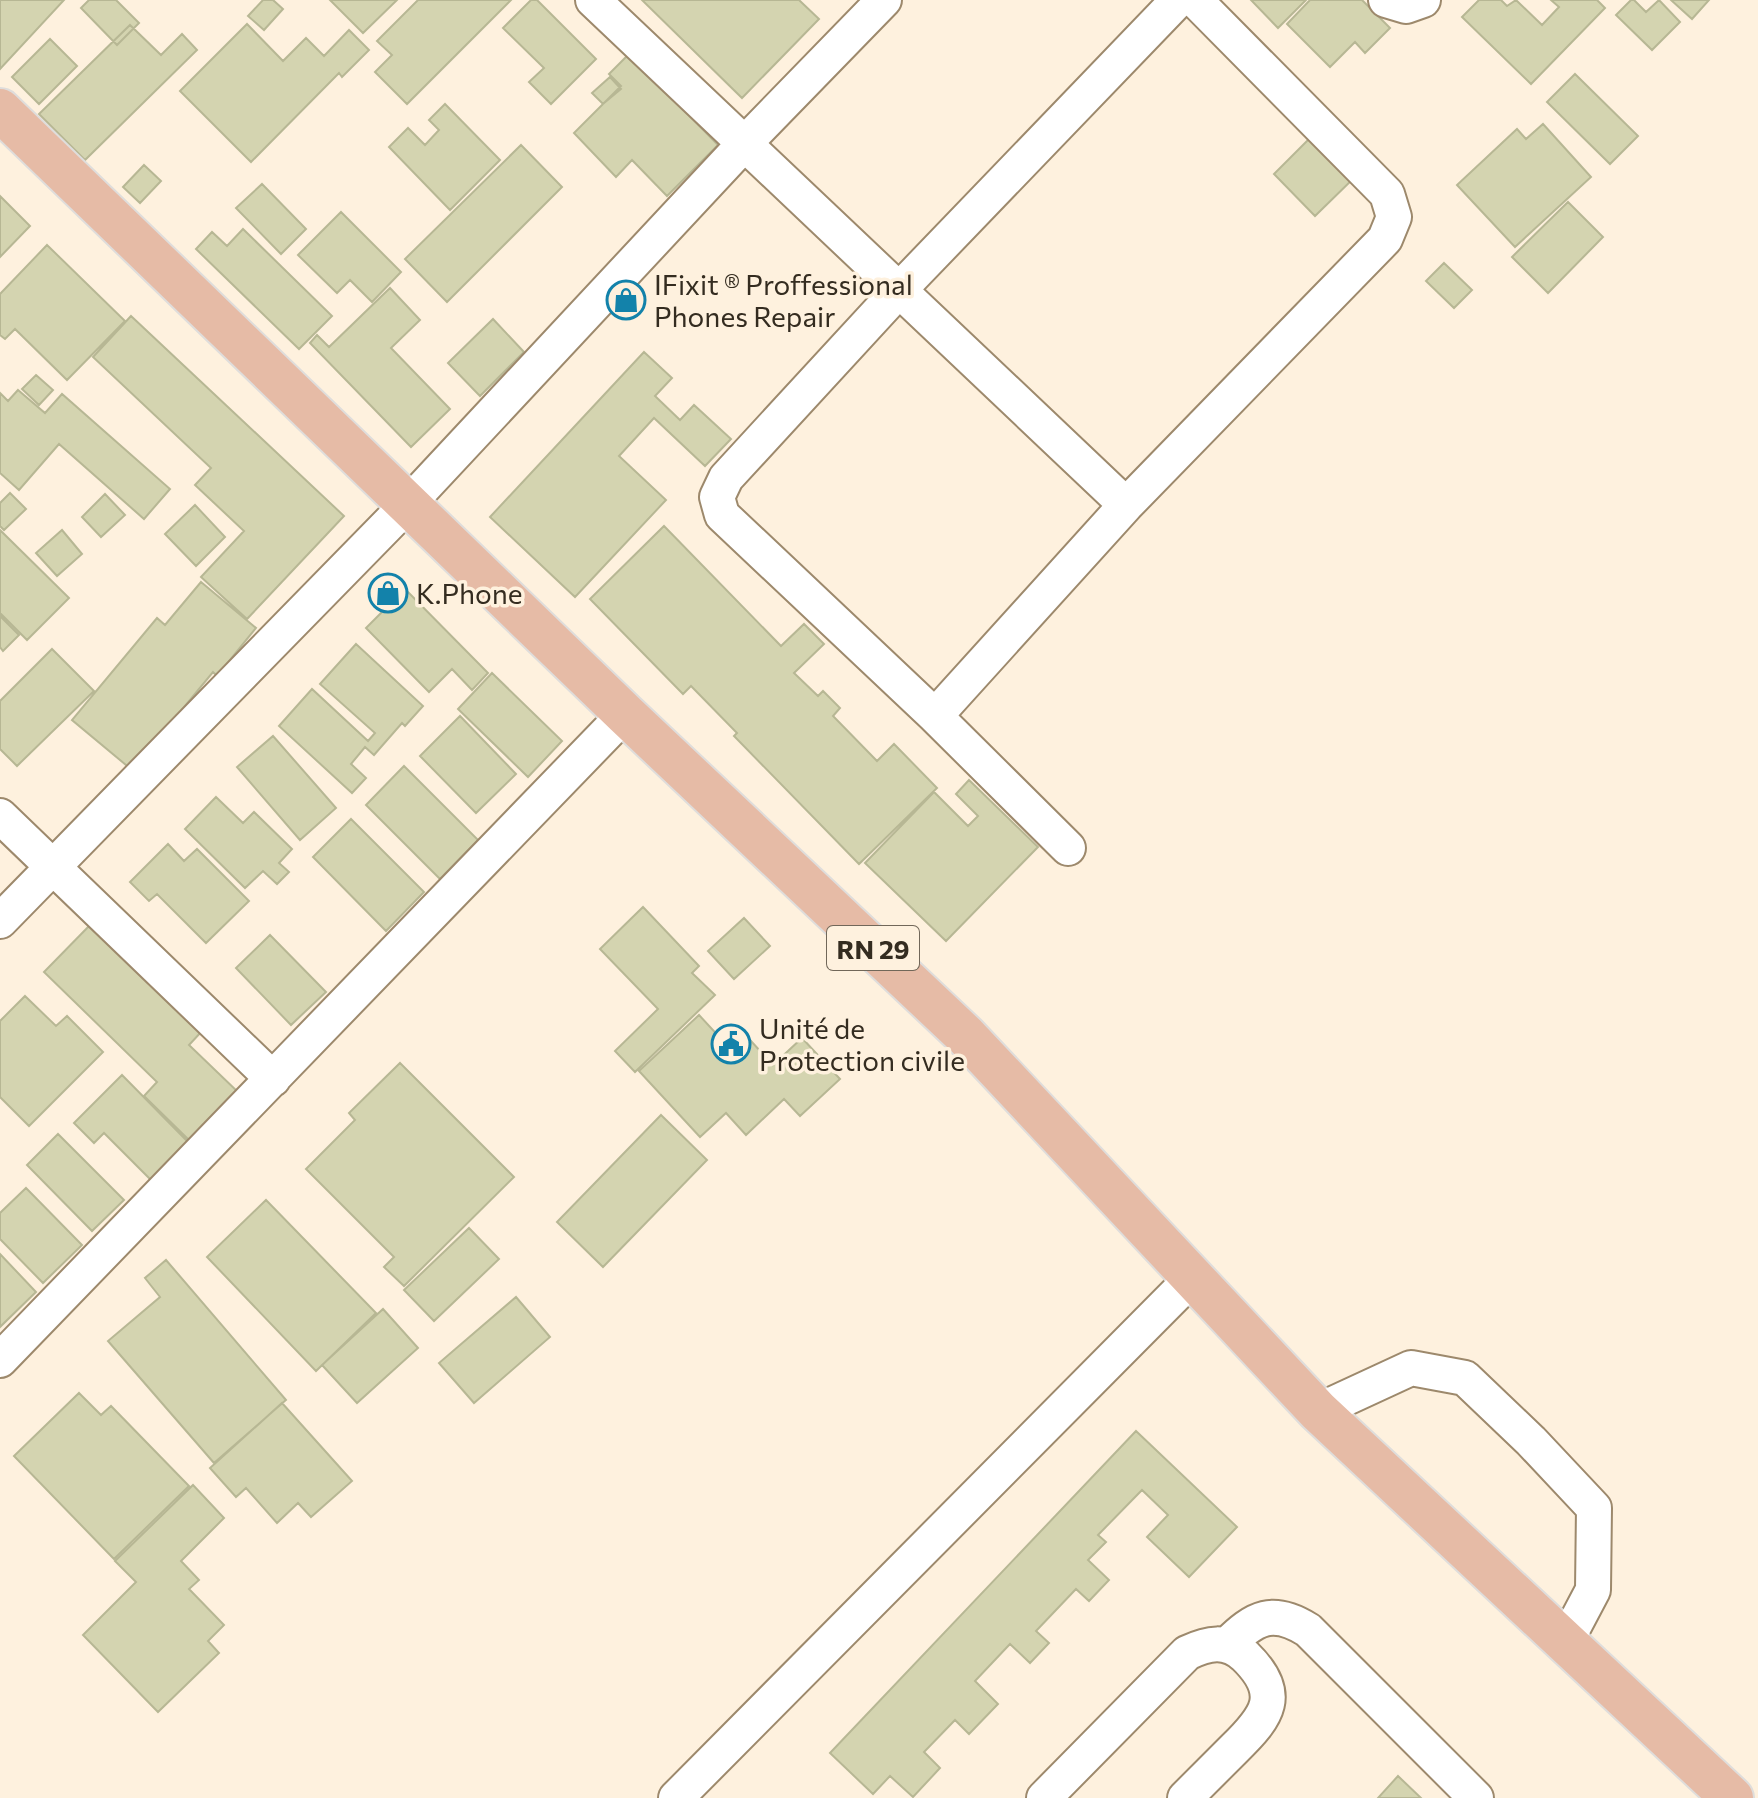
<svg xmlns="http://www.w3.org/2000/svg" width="1758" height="1798" font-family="Commissioner,sans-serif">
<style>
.building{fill:#d4d4b0;stroke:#b7b794;stroke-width:2}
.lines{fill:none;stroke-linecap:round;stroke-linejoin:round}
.minor-casing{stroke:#9d896c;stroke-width:38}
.major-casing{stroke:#dfdddb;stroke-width:46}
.minor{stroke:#fff;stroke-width:34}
.major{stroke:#e6bba6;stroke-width:42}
.labels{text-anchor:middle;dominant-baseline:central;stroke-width:7;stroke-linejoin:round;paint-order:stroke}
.shield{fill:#fef1de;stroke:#716759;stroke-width:2}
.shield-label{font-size:26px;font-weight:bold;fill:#342c20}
.poi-label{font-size:28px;fill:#342c20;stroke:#fef1de;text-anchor:start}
</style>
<rect width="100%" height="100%" fill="#fef1de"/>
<path class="building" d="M0,0H64L0,69Z
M89,0H116L139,23L117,45L81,8Z
M263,0H273L283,9L264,30L248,16Z
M330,0H397L363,33Z
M418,0H511L407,104L375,72L392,55L377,41Z
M531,0H537L596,59L551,104L529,82L544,68L503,28Z
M642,0H799L819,19L742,98Z
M1251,0H1306L1278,28Z
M1310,0H1362L1390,28L1365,53L1355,42L1330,67L1287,24Z
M1479,0H1501L1507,6L1516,0L1542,25L1559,7L1551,0H1597L1605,8L1531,84L1462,17Z
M1631,0H1634L1646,12L1659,0L1680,22L1652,50L1616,15Z
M1671,0H1709L1692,19Z
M247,24L283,61L306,38L324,56L349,30L369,50L342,77L339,73L251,162L180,91Z
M130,25L161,55L182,34L197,50L85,160L39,114Z
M50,39L77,66L39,104L12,77Z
M629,54L718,145L667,196L632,160L616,177L574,133L621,86L609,74Z
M1575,74L1638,136L1610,164L1547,102Z
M610,77L621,89L603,104L592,93Z
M445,104L500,160L450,210L389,147L408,128L425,145L439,130L429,120Z
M1543,124L1591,177L1515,247L1457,185L1517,129L1526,139Z
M1316,132L1357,175L1315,216L1274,174Z
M521,145L562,187L447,302L405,259Z
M144,165L161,181L140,203L123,187Z
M262,184L306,229L281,254L236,208Z
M0,196L30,226L0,257Z
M1568,202L1603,237L1548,293L1512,257Z
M341,212L401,272L372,302L350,280L337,293L298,255Z
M243,229L332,316L299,349L196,249L212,232L227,246Z
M47,245L125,321L67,380L15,329L5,339L0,335V294Z
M1444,263L1472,290L1454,308L1426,281Z
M390,288L420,320L391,348L450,409L411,447L310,343L317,335L329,347Z
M131,316L344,516L247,619L201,577L244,531L195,485L211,468L93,357Z
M493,319L524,352L480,396L448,363Z
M644,352L672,378L655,396L680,420L694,405L731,439L705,466L654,418L619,456L666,500L575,597L490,517Z
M36,375L53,390L39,405L22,389Z
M18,390L45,413L62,394L170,489L144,519L59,444L19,490L0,473V393L8,401Z
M10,493L26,509L4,530L0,526V503Z
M105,494L125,515L101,537L82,517Z
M195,505L225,537L196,566L165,534Z
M664,526L781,646L804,624L824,644L794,673L818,696L823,691L840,708L833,716L877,761L894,744L937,788L859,864L734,736L737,733L691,686L683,694L590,599Z
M0,530L69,598L27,640L0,613Z
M62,530L82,554L57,576L36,553Z
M201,582L256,628L217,676L213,672L132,770L72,720L157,618L165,625Z
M405,589L488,673L472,690L452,669L429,692L366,628Z
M0,616L19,635L3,651L0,647Z
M356,644L423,706L405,726L402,723L374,755L365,747L351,764L366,778L352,793L279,726L312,689L368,741L375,733L320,684Z
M52,649L94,691L17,766L0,749V701Z
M492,673L562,741L528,777L458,709Z
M460,716L516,774L476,813L420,756Z
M273,736L336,808L300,840L237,767Z
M404,766L478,840L440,879L366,805Z
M969,780L1038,847L946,941L865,863L934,792L968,826L978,816L956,794Z
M216,797L243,823L254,812L292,849L279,863L289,872L277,884L263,871L245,888L185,829Z
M351,819L424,892L386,931L313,857Z
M168,844L184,861L197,849L249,901L206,943L157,894L149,901L130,882Z
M643,907L699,966L692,973L715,995L635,1072L615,1051L658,1009L600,949Z
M744,918L770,946L734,979L708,951Z
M93,922L203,1030L189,1045L239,1093L191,1142L144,1096L157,1082L44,972Z
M270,935L326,992L291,1025L236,968Z
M25,996L56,1026L67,1016L103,1052L29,1126L0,1097V1021Z
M699,1015L736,1055L751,1041L773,1065L802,1038L840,1079L800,1116L784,1099L746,1135L726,1113L700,1137L639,1071Z
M400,1063L514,1177L404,1286L384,1267L394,1257L306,1169L355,1120L349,1113Z
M122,1075L190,1144L152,1181L104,1133L94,1143L74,1123Z
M661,1115L707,1160L603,1267L557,1222Z
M58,1134L124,1200L92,1231L27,1165Z
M26,1188L82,1245L43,1283L0,1239V1213Z
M266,1200L376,1313L316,1371L207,1257Z
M469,1228L499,1259L434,1321L404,1290Z
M0,1254L36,1292L0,1327Z
M166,1260L286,1400L214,1463L108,1341L160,1297L145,1278Z
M516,1297L550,1337L474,1403L439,1363Z
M383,1309L418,1348L357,1403L322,1365Z
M79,1393L101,1415L111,1406L189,1486L114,1559L14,1456Z
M282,1403L352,1481L311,1517L298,1503L277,1523L246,1488L236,1497L210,1468Z
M1136,1431L1237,1527L1189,1577L1147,1537L1168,1515L1142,1490L1098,1535L1106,1542L1088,1560L1109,1580L1089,1601L1076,1589L1036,1631L1049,1643L1030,1663L1010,1644L975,1681L998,1704L969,1734L955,1720L924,1752L940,1768L913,1797L890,1776L873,1794L830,1753Z
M193,1485L224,1518L181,1561L199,1580L189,1589L224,1625L208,1641L219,1653L158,1712L83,1635L136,1582L115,1561Z
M1398,1776L1421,1798H1378Z"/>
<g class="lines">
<defs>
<path id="minor" d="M593,0L1126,505
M1386,0L1406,6L1423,0
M935,716L1126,505L1385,239L1394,217L1387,194L1195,0
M0,816L273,1079
M1068,848L935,716L722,515L717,497L726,478L900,289L1178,0
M0,921L408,504L744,144L884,0
M0,1360L625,714
M1318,1411L1411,1368L1465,1378L1531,1441L1594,1508L1593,1590L1565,1643
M1227,1645C1255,1617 1273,1608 1308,1630L1476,1798
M676,1798L1193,1277
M1044,1798L1187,1653C1208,1643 1226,1639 1245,1656C1284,1694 1268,1716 1234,1749C1218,1765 1201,1782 1185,1798"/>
<path id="major" d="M0,110L625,714L966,1036L1318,1411L1732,1798"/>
</defs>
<use href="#minor" class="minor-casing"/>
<use href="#major" class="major-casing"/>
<use href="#minor" class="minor"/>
<use href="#major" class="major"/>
</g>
<defs>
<symbol id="shop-ring" viewBox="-11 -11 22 22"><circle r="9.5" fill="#fef1de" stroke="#1382aa" stroke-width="1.5"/><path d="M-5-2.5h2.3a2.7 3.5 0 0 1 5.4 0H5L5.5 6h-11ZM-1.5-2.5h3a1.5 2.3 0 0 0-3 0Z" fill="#1382aa"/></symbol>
<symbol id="civic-ring" viewBox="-11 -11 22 22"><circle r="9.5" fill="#fef1de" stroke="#1382aa" stroke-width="1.5"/><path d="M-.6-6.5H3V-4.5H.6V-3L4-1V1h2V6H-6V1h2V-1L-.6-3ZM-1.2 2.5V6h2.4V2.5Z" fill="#1382aa"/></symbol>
</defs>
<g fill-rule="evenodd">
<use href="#shop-ring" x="604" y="278" width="44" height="44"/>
<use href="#shop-ring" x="366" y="571" width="44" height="44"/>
<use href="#civic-ring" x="709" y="1022" width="44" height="44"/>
</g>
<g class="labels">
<rect class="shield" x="827" y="926" width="92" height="44" rx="6"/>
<g class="shield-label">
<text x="873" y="948">RN 29</text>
</g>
<g class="poi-label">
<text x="654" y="284">IFixit ® Proffessional<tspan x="654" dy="32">Phones Repair</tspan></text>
<text x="416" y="593">K.Phone</text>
<text x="759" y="1028">Unité de<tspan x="759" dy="32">Protection civile</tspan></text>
</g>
</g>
</svg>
